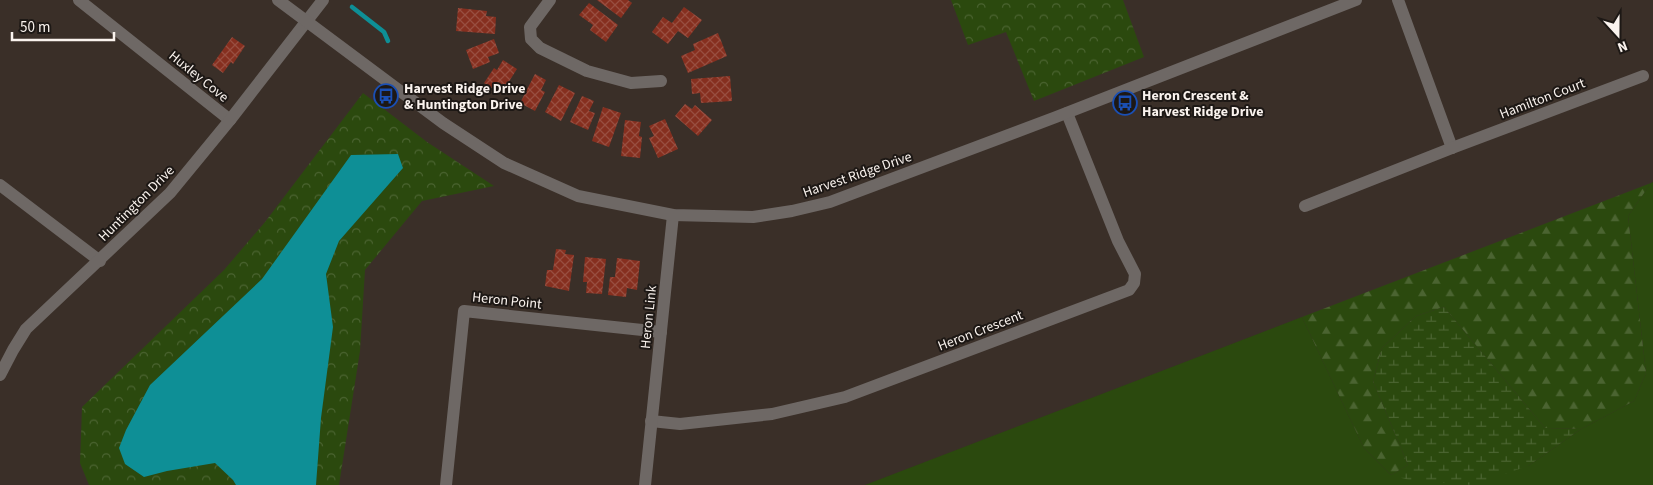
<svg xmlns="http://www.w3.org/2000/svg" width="1653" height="485" viewBox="0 0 1653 485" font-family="'Source Sans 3',sans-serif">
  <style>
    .green { fill: #2b490e }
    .forest { fill: url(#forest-firs) }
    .wetland { fill: url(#wetland-marsh) }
    .park { fill: url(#park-crowns) }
    .water { fill: #0e8f96 }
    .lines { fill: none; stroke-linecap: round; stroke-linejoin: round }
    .stream { stroke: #0e8f96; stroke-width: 4.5 }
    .building { fill: url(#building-cross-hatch) }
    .minor { stroke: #6e6865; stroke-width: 12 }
    .tertiary { stroke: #6e6865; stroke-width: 12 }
    .labels { text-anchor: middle; stroke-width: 4; stroke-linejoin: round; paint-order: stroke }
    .street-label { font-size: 14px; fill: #faf3ee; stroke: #1d1815 }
    .poi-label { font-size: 14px; font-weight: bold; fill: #faf3ee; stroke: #1d1815; text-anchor: start }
  </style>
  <defs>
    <pattern id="forest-firs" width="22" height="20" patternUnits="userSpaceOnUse" patternTransform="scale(1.25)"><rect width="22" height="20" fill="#2b490e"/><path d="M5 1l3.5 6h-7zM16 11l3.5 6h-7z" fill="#4b6431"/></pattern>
    <pattern id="wetland-marsh" width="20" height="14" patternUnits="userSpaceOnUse" patternTransform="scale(1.25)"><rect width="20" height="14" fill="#2b490e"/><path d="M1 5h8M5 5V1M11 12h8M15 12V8" fill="none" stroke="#4b6431"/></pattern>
    <pattern id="park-crowns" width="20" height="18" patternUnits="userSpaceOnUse" patternTransform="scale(1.25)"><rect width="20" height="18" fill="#2b490e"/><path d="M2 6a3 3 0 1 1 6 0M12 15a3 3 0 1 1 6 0" fill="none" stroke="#4b6431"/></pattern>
    <pattern id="building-cross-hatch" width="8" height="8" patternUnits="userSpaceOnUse" patternTransform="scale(1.25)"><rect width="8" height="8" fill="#862f1f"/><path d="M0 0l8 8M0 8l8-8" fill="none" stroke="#984e40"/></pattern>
  </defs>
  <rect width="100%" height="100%" fill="#3a2f28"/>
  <!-- green -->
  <polygon class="green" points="1653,182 1653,485 865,485 1302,317 1364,448 1391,475 1528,466 1581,429 1634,401 1646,373 1628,216 1651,183"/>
  <!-- forest -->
  <polygon class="forest" points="1651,183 1628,216 1646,373 1634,401 1581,429 1545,428 1444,307 1416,316 1382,348 1373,381 1408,465 1391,475 1364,448 1302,317"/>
  <!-- wetland -->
  <polygon class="wetland" points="1444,307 1545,428 1581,429 1528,466 1472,485 1409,480 1391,475 1408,465 1373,381 1382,348 1416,316"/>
  <!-- park -->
  <g class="park">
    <polygon points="951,0 1123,0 1144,57 1034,101 1006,32 968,45"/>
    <polygon points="363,93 427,142 494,186 422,201 365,270 360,351 339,485 89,485 80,463 82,407 224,270 265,222"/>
  </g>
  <!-- water -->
  <polygon class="water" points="398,154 403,168 339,241 326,274 333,327 321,418 316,485 236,485 233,480 215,463 167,471 144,477 125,464 119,448 126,430 150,385 262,279 351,155"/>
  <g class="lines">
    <!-- stream -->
    <polyline class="stream" points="352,7 384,32 388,41"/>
  </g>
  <!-- building -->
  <g class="building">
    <polygon points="597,0 628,0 632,3 621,18"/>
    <polygon points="589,3 618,25 606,42 590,30 593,25 579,15"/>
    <polygon points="684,7 702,20 688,38 678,31 668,44 652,32 663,17 672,23"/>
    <polygon points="458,8 487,11 486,16 496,17 495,34 456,31"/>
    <polygon points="718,33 727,56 688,73 681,56 695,50 693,44"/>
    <polygon points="232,37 245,46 233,64 231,62 223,73 212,65"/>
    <polygon points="494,39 499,53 488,57 490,62 473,69 466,50"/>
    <polygon points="503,60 517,69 501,94 484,83 494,68 497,70"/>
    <polygon points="535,74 546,80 541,90 545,92 535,111 520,103"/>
    <polygon points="730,76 732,101 701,103 700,93 692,94 691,79"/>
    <polygon points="559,85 575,93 561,121 545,112"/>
    <polygon points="582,96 594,101 589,111 595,113 588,130 570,122"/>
    <polygon points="685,104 692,109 695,105 712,120 698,136 675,116"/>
    <polygon points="603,107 621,113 609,147 592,141"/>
    <polygon points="665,119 678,149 658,158 649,138 654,136 649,126"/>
    <polygon points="625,120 641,122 639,136 642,137 640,158 621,156"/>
    <polygon points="556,249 566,250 565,254 574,255 569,291 545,286 547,270 553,270"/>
    <polygon points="585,257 606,259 602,294 586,293 587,282 583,282"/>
    <polygon points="617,258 640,261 637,290 627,288 626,297 608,295 610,277 615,277"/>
  </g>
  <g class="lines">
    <!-- minor -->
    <g class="minor">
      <polyline points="79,0 230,120"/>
      <polyline points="550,0 530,27 531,39 540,48 587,71 631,83 661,81"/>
      <polyline points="1398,0 1452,148"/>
      <polyline points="0,185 100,261"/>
      <polyline points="1305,206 1452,148 1643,76"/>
      <polyline points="0,375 13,350 26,329 170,193 230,120 323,0"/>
      <polyline points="651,421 680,424 772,414 845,397 1129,290 1134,283 1135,274 1118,241 1067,113"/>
      <polyline points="446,485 464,311 661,332"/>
      <polyline points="645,485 673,215"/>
    </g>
    <!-- tertiary -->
    <polyline class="tertiary" points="278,0 443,123 504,163 578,196 673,215 753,217 792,211 830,202 1056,117 1356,0"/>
  </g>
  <!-- icons -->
  <defs>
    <g id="bus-ring" transform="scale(1.25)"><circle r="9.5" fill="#1d1815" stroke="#1a4fb4" stroke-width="1.5"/><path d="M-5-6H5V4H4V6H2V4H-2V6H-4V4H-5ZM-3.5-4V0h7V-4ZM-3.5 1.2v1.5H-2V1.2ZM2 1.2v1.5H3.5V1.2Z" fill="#1a4fb4"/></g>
  </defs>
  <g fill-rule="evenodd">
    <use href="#bus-ring" x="386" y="96"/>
    <use href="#bus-ring" x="1125" y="103"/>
  </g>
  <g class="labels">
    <!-- street labels -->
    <g class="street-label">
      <text transform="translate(199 76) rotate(39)" y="5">Huxley Cove</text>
      <text transform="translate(1542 98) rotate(-21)" y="5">Hamilton Court</text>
      <text transform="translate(857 174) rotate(-19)" y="5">Harvest Ridge Drive</text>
      <text transform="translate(136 203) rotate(-45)" y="5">Huntington Drive</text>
      <text transform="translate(507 300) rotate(6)" y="5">Heron Point</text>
      <text transform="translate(648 317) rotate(-84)" y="5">Heron Link</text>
      <text transform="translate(980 330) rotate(-21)" y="5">Heron Crescent</text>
    </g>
    <!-- poi labels -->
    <g class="poi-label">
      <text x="404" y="93">Harvest Ridge Drive<tspan x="404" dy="16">&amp; Huntington Drive</tspan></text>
      <text x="1142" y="100">Heron Crescent &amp;<tspan x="1142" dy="16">Harvest Ridge Drive</tspan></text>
    </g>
  </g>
  <!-- north arrow -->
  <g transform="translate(1618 35) rotate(159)" stroke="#1d1815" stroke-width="4" paint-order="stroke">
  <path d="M0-4L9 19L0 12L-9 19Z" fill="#faf3ee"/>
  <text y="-8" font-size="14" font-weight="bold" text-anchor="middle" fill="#faf3ee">N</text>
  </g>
  <!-- scale -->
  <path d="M12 32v8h102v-8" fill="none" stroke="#faf3ee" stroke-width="2.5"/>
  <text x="20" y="32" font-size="15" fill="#faf3ee" stroke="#1d1815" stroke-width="4" paint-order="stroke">50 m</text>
</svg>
